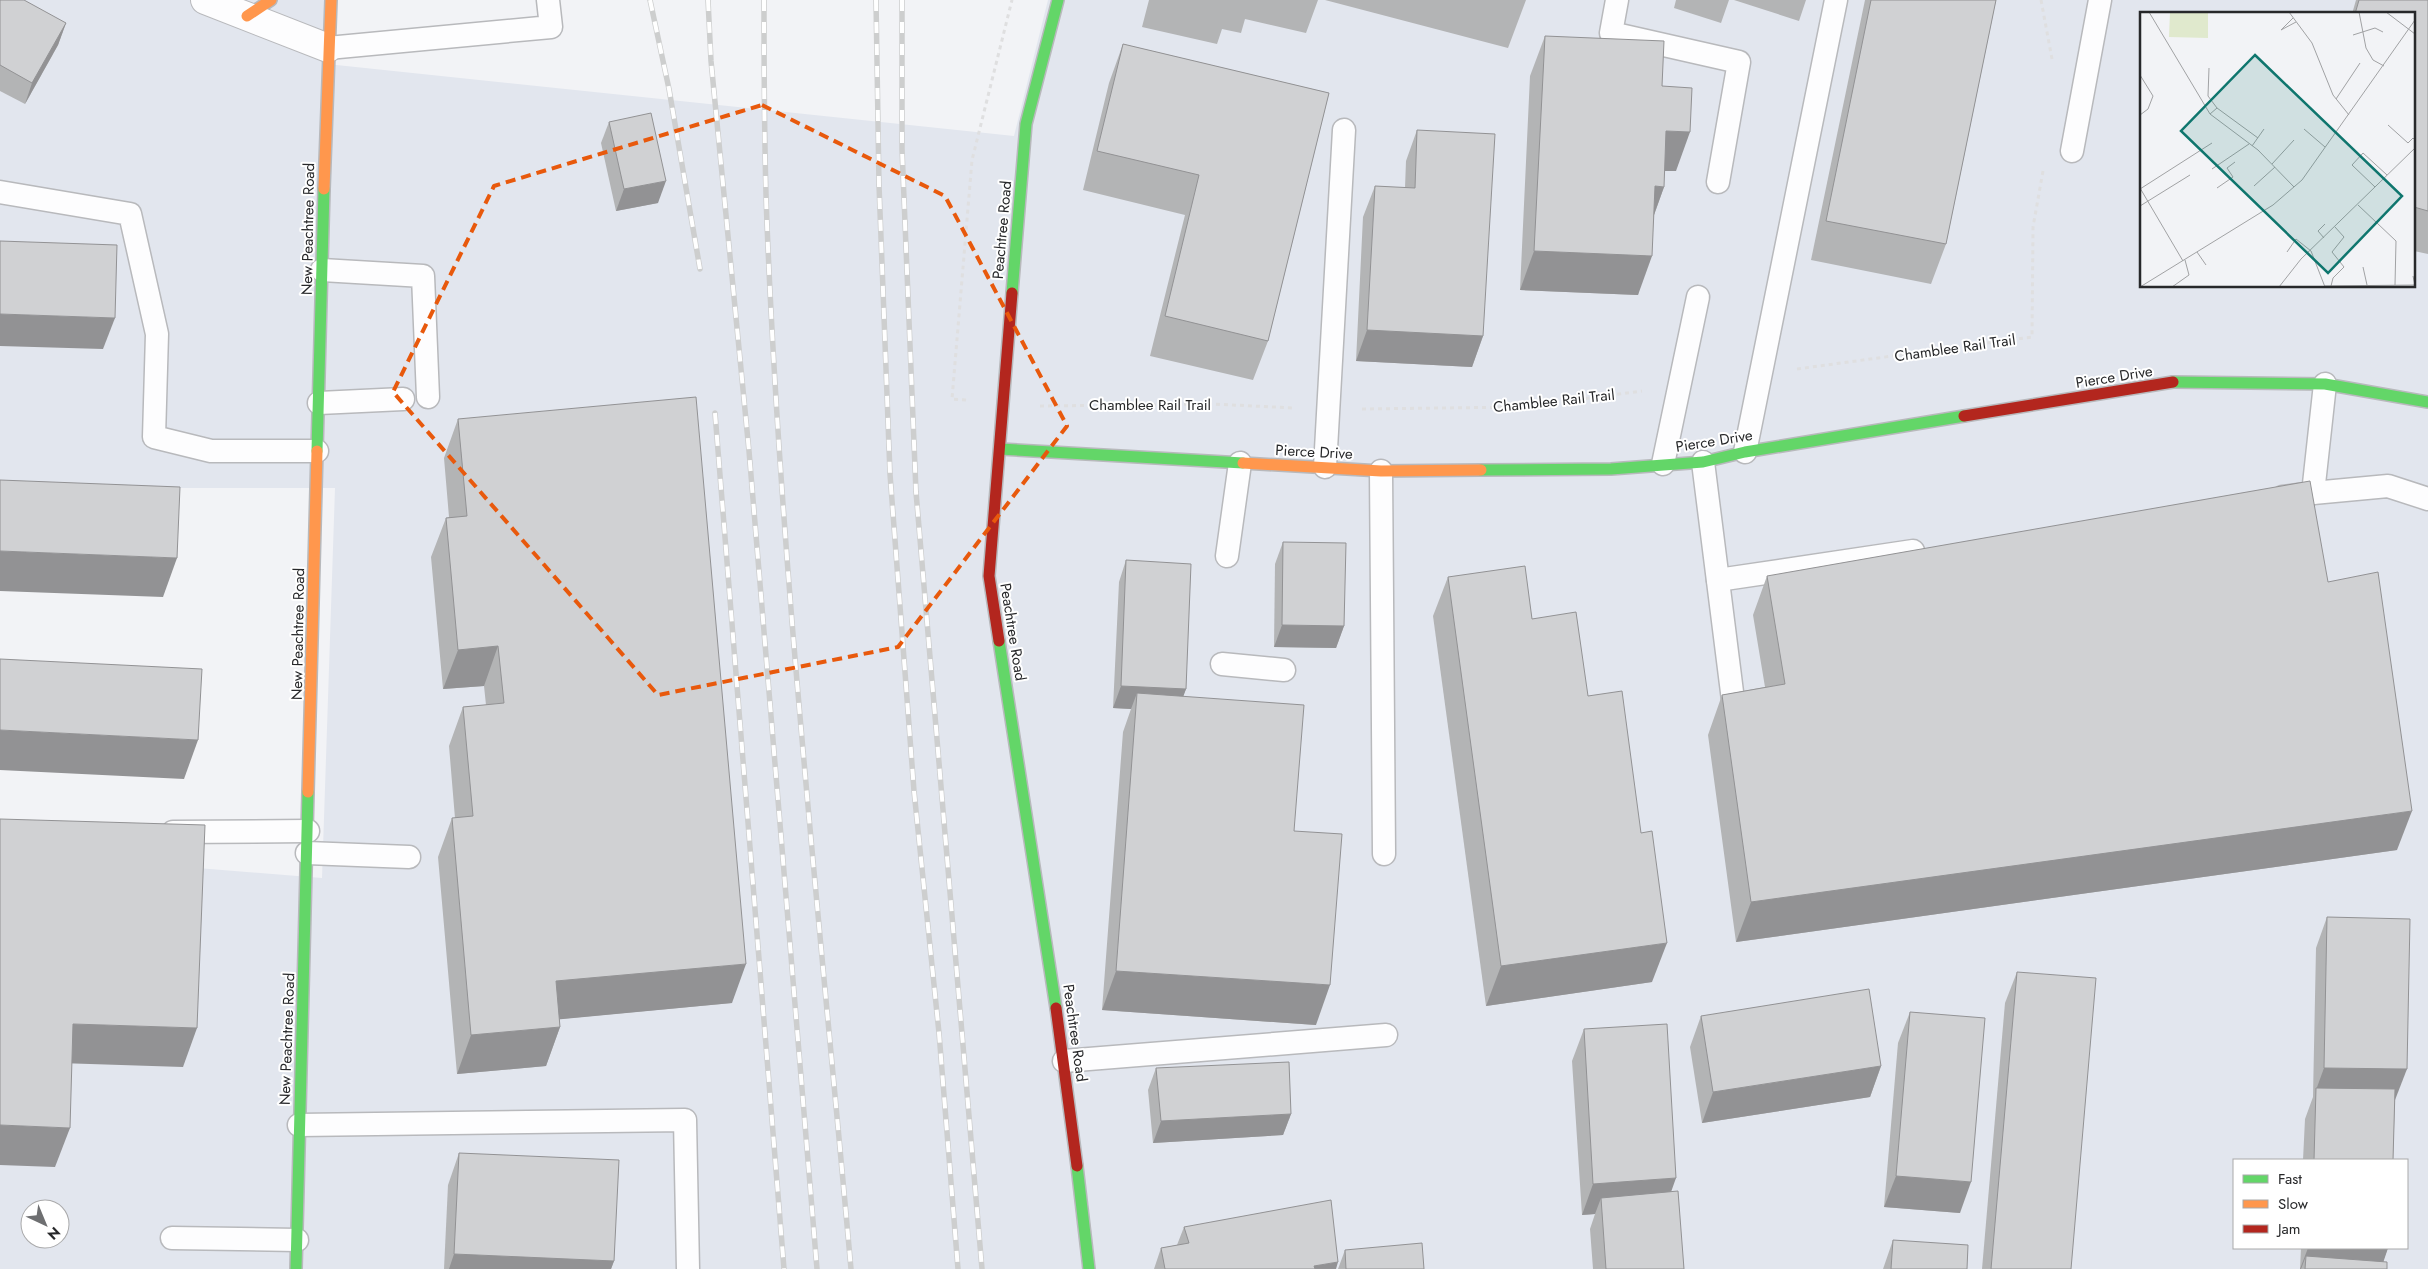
<svg xmlns="http://www.w3.org/2000/svg" width="2428" height="1269" viewBox="0 0 2428 1269" font-family="Jost,sans-serif">
  <style>
    .built { fill: #e2e6ee; fill-rule: evenodd }
    .lines { fill: none; stroke-linecap: round; stroke-linejoin: round }
    .lane-casing { stroke: #b8b9bc; stroke-width: 25 }
    .street-casing { stroke: #b8b9bc; stroke-width: 30 }
    .fast-casing { stroke: #b8b9bc; stroke-width: 14 }
    .slow-casing { stroke: #b8b9bc; stroke-width: 14 }
    .jam-casing { stroke: #b8b9bc; stroke-width: 14 }
    .path { stroke: #dfdfe0; stroke-width: 3; stroke-dasharray: 4 4; stroke-linecap: butt }
    .lane { stroke: #fdfdfe; stroke-width: 22 }
    .street { stroke: #fdfdfe; stroke-width: 28 }
    .fast { stroke: #63d668; stroke-width: 11 }
    .slow { stroke: #ff974d; stroke-width: 11 }
    .jam { stroke: #b3261e; stroke-width: 11 }
    .rail-casing { stroke: #cdcece; stroke-width: 5.5 }
    .rail { stroke: #fff; stroke-width: 4; stroke-dasharray: 11; stroke-linecap: butt }
    .wall { fill: #b3b4b5 }
    .shaded-wall { fill: #929294 }
    .building { fill: #d0d1d3; stroke: #929294 }
    .marked { fill: none; stroke: #e8590c; stroke-width: 4; stroke-dasharray: 10 6; stroke-linejoin: round }
    .labels { text-anchor: middle; stroke-width: 4; stroke-linejoin: round; paint-order: stroke }
    .street-label { font-size: 15px; fill: #27282a; stroke: #fff }
    .inset-road { fill: none; stroke: #a1a2a4; stroke-width: 1 }
    .view { fill: #0f766e; fill-opacity: 0.15; stroke: #0f766e; stroke-width: 2.5 }
    .inset-edge { fill: none; stroke: #27282a; stroke-width: 2.5 }
  </style>
  <rect width="100%" height="100%" fill="#f2f3f6"/>
  <!-- built -->
  <path class="built" d="M0 0H325L327 64 1014 136 1048 0H2428V1269H0V852L322 878 335 488H0ZM2142 14H2414V286H2142ZM2234 1160H2407V1248H2234ZM30 1209H60V1239H30Z"/>
  <g class="lines">
    <!-- lane casing -->
    <g class="lane-casing">
      <g id="lane">
        <polyline points="1617,0 1611,33 1739,62 1718,182"/>
        <polyline points="328,48 551,27 548,0"/>
        <polyline points="2072,151 2100,0"/>
        <polyline points="0,192 130,214 157,334 154,437 211,451 317,451"/>
        <polyline points="322,270 423,276 428,397"/>
        <polyline points="319,403 403,399"/>
        <polyline points="1745,452 1836,0"/>
        <polyline points="1703,462 1734,708"/>
        <polyline points="1663,464 1698,297"/>
        <polyline points="1325,467 1344,130"/>
        <polyline points="1381,471 1384,854"/>
        <polyline points="2313,493 2388,486 2428,499"/>
        <polyline points="2283,497 2313,493 2325,384"/>
        <polyline points="1227,556 1240,463"/>
        <polyline points="1718,580 1913,551"/>
        <polyline points="1222,664 1284,670"/>
        <polyline points="173,832 308,831"/>
        <polyline points="307,853 409,857"/>
        <polyline points="1064,1061 1386,1035"/>
        <polyline points="299,1125 685,1120 688,1269"/>
        <polyline points="172,1238 297,1240"/>
      </g>
    </g>
    <!-- street casing -->
    <g class="street-casing">
      <polyline id="street" points="205,0 328,48"/>
    </g>
    <!-- fast casing -->
    <g class="fast-casing">
      <g id="fast">
        <polyline points="1012,293 1026,124 1058,0"/>
        <polyline points="2173,382 2325,384 2428,402"/>
        <polyline points="1000,449 1243,463"/>
        <polyline points="317,451 324,189"/>
        <polyline points="1481,470 1611,469 1703,462 1745,452 1964,416"/>
        <polyline points="999,641 1056,1008"/>
        <polyline points="1077,1166 1089,1269"/>
        <polyline points="296,1269 308,792"/>
      </g>
    </g>
    <!-- slow casing -->
    <g class="slow-casing">
      <g id="slow">
        <polyline points="247,16 271,0"/>
        <polyline points="324,189 331,0"/>
        <polyline points="1243,463 1381,471 1481,470"/>
        <polyline points="308,792 317,451"/>
      </g>
    </g>
    <!-- jam casing -->
    <g class="jam-casing">
      <g id="jam">
        <polyline points="1964,416 2173,382"/>
        <polyline points="999,641 989,576 1012,293"/>
        <polyline points="1056,1008 1077,1166"/>
      </g>
    </g>
    <!-- path -->
    <g class="path">
      <polyline points="2041,0 2052,59"/>
      <polyline points="1797,369 2032,337 2033,227 2043,171"/>
      <polyline points="966,400 952,399 972,160 1012,0"/>
      <polyline points="1040,406 1212,404 1294,408"/>
      <polyline points="1362,409 1523,407 1642,391"/>
    </g>
    <!-- lane -->
    <use href="#lane" class="lane"/>
    <!-- street -->
    <use href="#street" class="street"/>
    <!-- fast -->
    <use href="#fast" class="fast"/>
    <!-- slow -->
    <use href="#slow" class="slow"/>
    <!-- jam -->
    <use href="#jam" class="jam"/>
    <!-- rail casing -->
    <g class="rail-casing">
      <g id="rail">
        <polyline points="650,0 669,89 700,269"/>
        <polyline points="708,0 711,61 749,451 817,1269"/>
        <path d="M764 0C764 75 764 149 767 224 781 573 820 921 851 1269"/>
        <polyline points="876,0 879,185 890,474 914,791 939,1033 958,1269"/>
        <polyline points="902,0 902,149 916,492 982,1269"/>
        <polyline points="715,413 784,1269"/>
      </g>
    </g>
    <!-- rail -->
    <use href="#rail" class="rail"/>
  </g>
  <!-- wall -->
  <g class="wall">
    <polygon points="0,0 66,23 58,45 25,104 0,91"/>
    <polygon points="1149,0 1318,0 1306,33 1245,19 1241,33 1222,29 1217,44 1142,27"/>
    <polygon points="1325,0 1526,0 1508,48"/>
    <polygon points="1676,0 1729,0 1721,23 1674,8"/>
    <polygon points="1734,0 1806,0 1799,21"/>
    <polygon points="1865,0 1996,0 1946,244 1931,284 1811,260"/>
    <polygon points="2356,0 2428,0 2428,254 2414,251 2414,14 2352,14"/>
    <polygon points="1545,36 1662,86 1676,171 1664,171 1664,187 1654,215 1638,295 1520,290 1530,76"/>
    <polygon points="1123,44 1329,93 1268,341 1253,380 1150,356 1185,215 1083,190 1109,83"/>
    <polygon points="609,122 658,203 616,211 601,143"/>
    <polygon points="1417,130 1483,336 1472,367 1356,361 1363,217 1375,186 1405,188 1406,161"/>
    <polygon points="458,419 732,1003 560,1019 560,1027 546,1066 457,1074 438,857 452,818 455,818 449,746 463,707 486,705 484,686 443,689 431,557 446,518 449,517 444,458"/>
    <polygon points="1283,542 1344,626 1336,648 1274,647 1275,564"/>
    <polygon points="1126,560 1186,689 1183,696 1294,831 1316,1025 1102,1010 1123,732 1131,709 1113,708 1119,582"/>
    <polygon points="1767,576 2328,582 2397,850 1736,942 1708,735 1722,695 1765,687 1753,615"/>
    <polygon points="1448,577 1532,619 1588,696 1641,833 1652,982 1486,1006 1433,616"/>
    <polygon points="2327,917 2395,1100 2393,1160 2303,1160 2305,1119 2313,1097 2316,948"/>
    <polygon points="2017,972 2071,1269 1982,1269 2005,1003"/>
    <polygon points="1910,1012 1960,1213 1884,1207 1898,1043"/>
    <polygon points="1701,1016 1881,1066 1870,1097 1702,1123 1690,1047"/>
    <polygon points="1584,1029 1671,1192 1684,1269 1593,1269 1590,1229 1595,1214 1582,1215 1572,1061"/>
    <polygon points="1156,1068 1291,1114 1283,1135 1153,1143 1148,1090"/>
    <polygon points="459,1153 614,1261 611,1269 444,1269 448,1185"/>
    <polygon points="1184,1227 1336,1269 1154,1269 1161,1248 1177,1245"/>
    <polygon points="1893,1240 1967,1269 1883,1269"/>
    <polygon points="2301,1248 2388,1248 2383,1261 2387,1269 2300,1269"/>
    <polygon points="1345,1250 1424,1269 1338,1269"/>
  </g>
  <!-- shaded-wall -->
  <g class="shaded-wall">
    <polygon points="66,23 58,45 25,104 32,83"/>
    <polygon points="1666,131 1690,132 1676,171 1652,171"/>
    <polygon points="666,181 658,203 616,211 624,189"/>
    <polygon points="1655,186 1664,187 1650,226"/>
    <polygon points="1534,251 1652,256 1638,295 1520,290"/>
    <polygon points="0,314 115,318 103,349 0,346"/>
    <polygon points="1367,330 1483,336 1472,367 1356,361"/>
    <polygon points="0,551 177,558 163,597 0,591"/>
    <polygon points="1282,625 1344,626 1336,648 1274,647"/>
    <polygon points="498,646 484,686 443,689 458,650"/>
    <polygon points="1121,686 1186,689 1178,711 1137,693 1131,709 1113,708"/>
    <polygon points="0,730 198,740 184,779 0,770"/>
    <polygon points="2412,811 2397,850 1736,942 1751,902"/>
    <polygon points="1667,943 1652,982 1486,1006 1501,966"/>
    <polygon points="746,964 732,1003 542,1021 556,981"/>
    <polygon points="1116,971 1330,985 1316,1025 1102,1010"/>
    <polygon points="73,1024 197,1028 183,1067 59,1063"/>
    <polygon points="560,1027 546,1066 457,1074 471,1035"/>
    <polygon points="1881,1066 1870,1097 1702,1123 1713,1092"/>
    <polygon points="2324,1068 2407,1069 2395,1100 2316,1099 2316,1090"/>
    <polygon points="1291,1114 1283,1135 1153,1143 1161,1121"/>
    <polygon points="0,1125 70,1128 55,1167 0,1165"/>
    <polygon points="1896,1176 1971,1182 1960,1213 1884,1207"/>
    <polygon points="1676,1178 1665,1209 1601,1198 1595,1214 1582,1215 1593,1184"/>
    <polygon points="2308,1248 2388,1248 2381,1269 2306,1256 2301,1269 2300,1269"/>
    <polygon points="454,1254 614,1261 611,1269 449,1269"/>
    <polygon points="1338,1262 1336,1269 1313,1269 1314,1266"/>
  </g>
  <!-- building -->
  <g class="building">
    <polygon points="0,0 24,0 66,23 32,83 0,65"/>
    <polygon points="1871,0 1996,0 1946,244 1826,221"/>
    <polygon points="2359,0 2428,0 2428,211 2414,207 2414,14 2355,14"/>
    <polygon points="1545,36 1664,41 1662,86 1692,88 1690,132 1666,131 1664,187 1655,186 1652,256 1534,251"/>
    <polygon points="1123,44 1329,93 1268,341 1165,316 1199,175 1097,151"/>
    <polygon points="651,113 666,181 624,189 609,122"/>
    <polygon points="1417,130 1495,134 1483,336 1367,330 1375,186 1415,188"/>
    <polygon points="0,241 117,245 115,318 0,314"/>
    <polygon points="696,397 746,964 556,981 560,1027 471,1035 452,818 473,816 463,707 504,703 498,646 458,650 446,518 467,516 458,419"/>
    <polygon points="0,480 180,487 177,558 0,551"/>
    <polygon points="2310,481 2328,582 2378,572 2412,811 1751,902 1722,695 1785,684 1767,576"/>
    <polygon points="1283,542 1346,543 1344,626 1282,625"/>
    <polygon points="1126,560 1191,564 1186,689 1121,686"/>
    <polygon points="1525,566 1532,619 1576,612 1588,696 1622,691 1641,833 1652,831 1667,943 1501,966 1448,577"/>
    <polygon points="0,659 202,669 198,740 0,730"/>
    <polygon points="1137,693 1304,705 1294,831 1342,834 1330,985 1116,971"/>
    <polygon points="0,819 205,825 197,1028 73,1024 70,1128 0,1125"/>
    <polygon points="2327,917 2410,919 2407,1069 2324,1068"/>
    <polygon points="2017,972 2096,978 2071,1269 1991,1269"/>
    <polygon points="1869,989 1881,1066 1713,1092 1701,1016"/>
    <polygon points="1910,1012 1985,1018 1971,1182 1896,1176"/>
    <polygon points="1667,1024 1676,1178 1593,1184 1584,1029"/>
    <polygon points="1289,1062 1291,1114 1161,1121 1156,1068"/>
    <polygon points="2316,1088 2395,1089 2393,1160 2314,1160"/>
    <polygon points="459,1153 619,1160 614,1261 454,1254"/>
    <polygon points="1678,1191 1684,1269 1606,1269 1601,1198"/>
    <polygon points="1331,1200 1338,1262 1314,1266 1315,1269 1165,1269 1161,1248 1189,1243 1184,1227"/>
    <polygon points="1893,1240 1968,1245 1967,1269 1891,1269"/>
    <polygon points="1422,1243 1424,1269 1346,1269 1345,1250"/>
    <polygon points="2306,1256 2387,1262 2387,1269 2305,1269"/>
  </g>
  <!-- marked area -->
  <path class="marked" d="M762 105 945 196 1067 426 898 647 658 695 393 392 494 186Z"/>
  <g class="labels">
    <!-- street labels -->
    <g class="street-label">
      <text transform="translate(308 229) rotate(-89)" y="5">New Peachtree Road</text>
      <text transform="translate(1002 230) rotate(-85)" y="5">Peachtree Road</text>
      <text transform="translate(1955 348) rotate(-8)" y="5">Chamblee Rail Trail</text>
      <text transform="translate(2114 377) rotate(-9)" y="5">Pierce Drive</text>
      <text transform="translate(1554 401) rotate(-6)" y="5">Chamblee Rail Trail</text>
      <text x="1150" y="410">Chamblee Rail Trail</text>
      <text transform="translate(1714 441) rotate(-9)" y="5">Pierce Drive</text>
      <text transform="translate(1314 452) rotate(3)" y="5">Pierce Drive</text>
      <text transform="translate(1013 632) rotate(81)" y="5">Peachtree Road</text>
      <text transform="translate(298 634) rotate(-89)" y="5">New Peachtree Road</text>
      <text transform="translate(1075 1033) rotate(82)" y="5">Peachtree Road</text>
      <text transform="translate(287 1039) rotate(-88)" y="5">New Peachtree Road</text>
    </g>
  </g>
  <!-- overview -->
  <g transform="translate(2140 12)">
    <rect width="275" height="275" fill="#f2f3f6"/>
    <path d="M30 0H68V26L29 25Z" fill="#e0e9cd"/>
    <path class="inset-road" d="M9 0 70 102 118 138 154 175M149 0 172 31 193 83 209 103M219 0 226 36 233 48 244 54M246 0 275 22M141 18 156 10M141 18 153 6M213 23 235 16 243 20M69 56 68 84 77 96M0 63 13 84 8 97 0 103M196 87 220 51M70 102 77 96 118 126M248 113 268 131 273 126 275 128M164 117 185 135M112 134 124 117M132 152 154 128M72 157 109 132M114 174 135 155M235 175 212 153 223 141 247 163M0 176 43 249M77 176 93 165 87 156 95 150M0 177 72 131M218 193 256 229 255 273M0 194 50 163M184 226 178 219 185 212M57 240 66 253M147 240 156 227 171 239 185 275M223 255 227 273M185 274 275 273 273 264M191 274 193 266 204 255 192 240 204 225 195 215M0 275 133 193 162 168 275 8M32 275 49 263 45 248M139 275 161 247 275 136"/>
    <path class="view" d="M115 43 262 184 188 261 41 119Z"/>
    <rect width="275" height="275" class="inset-edge"/>
  </g>
  <!-- legend -->
  <rect x="2233" y="1159" width="175" height="90" fill="#ffffff" stroke="#a9a9aa"/>
  <rect x="2243" y="1175" width="25" height="8" fill="#63d668" stroke="#a9a9aa"/>
  <text x="2278" y="1184" font-size="15" fill="#27282a">Fast</text>
  <rect x="2243" y="1200" width="25" height="8" fill="#ff974d" stroke="#a9a9aa"/>
  <text x="2278" y="1209" font-size="15" fill="#27282a">Slow</text>
  <rect x="2243" y="1225" width="25" height="8" fill="#b3261e" stroke="#a9a9aa"/>
  <text x="2278" y="1234" font-size="15" fill="#27282a">Jam</text>
  <!-- north arrow -->
  <g transform="translate(45 1224) rotate(136)"><circle r="24" fill="#ffffff" stroke="#a9a9aa"/>
  <path d="M0-4L9 19L0 12L-9 19Z" fill="#6e6f71"/>
  <text y="-8" font-size="14" font-weight="bold" text-anchor="middle" fill="#27282a">N</text>
  </g>
</svg>
